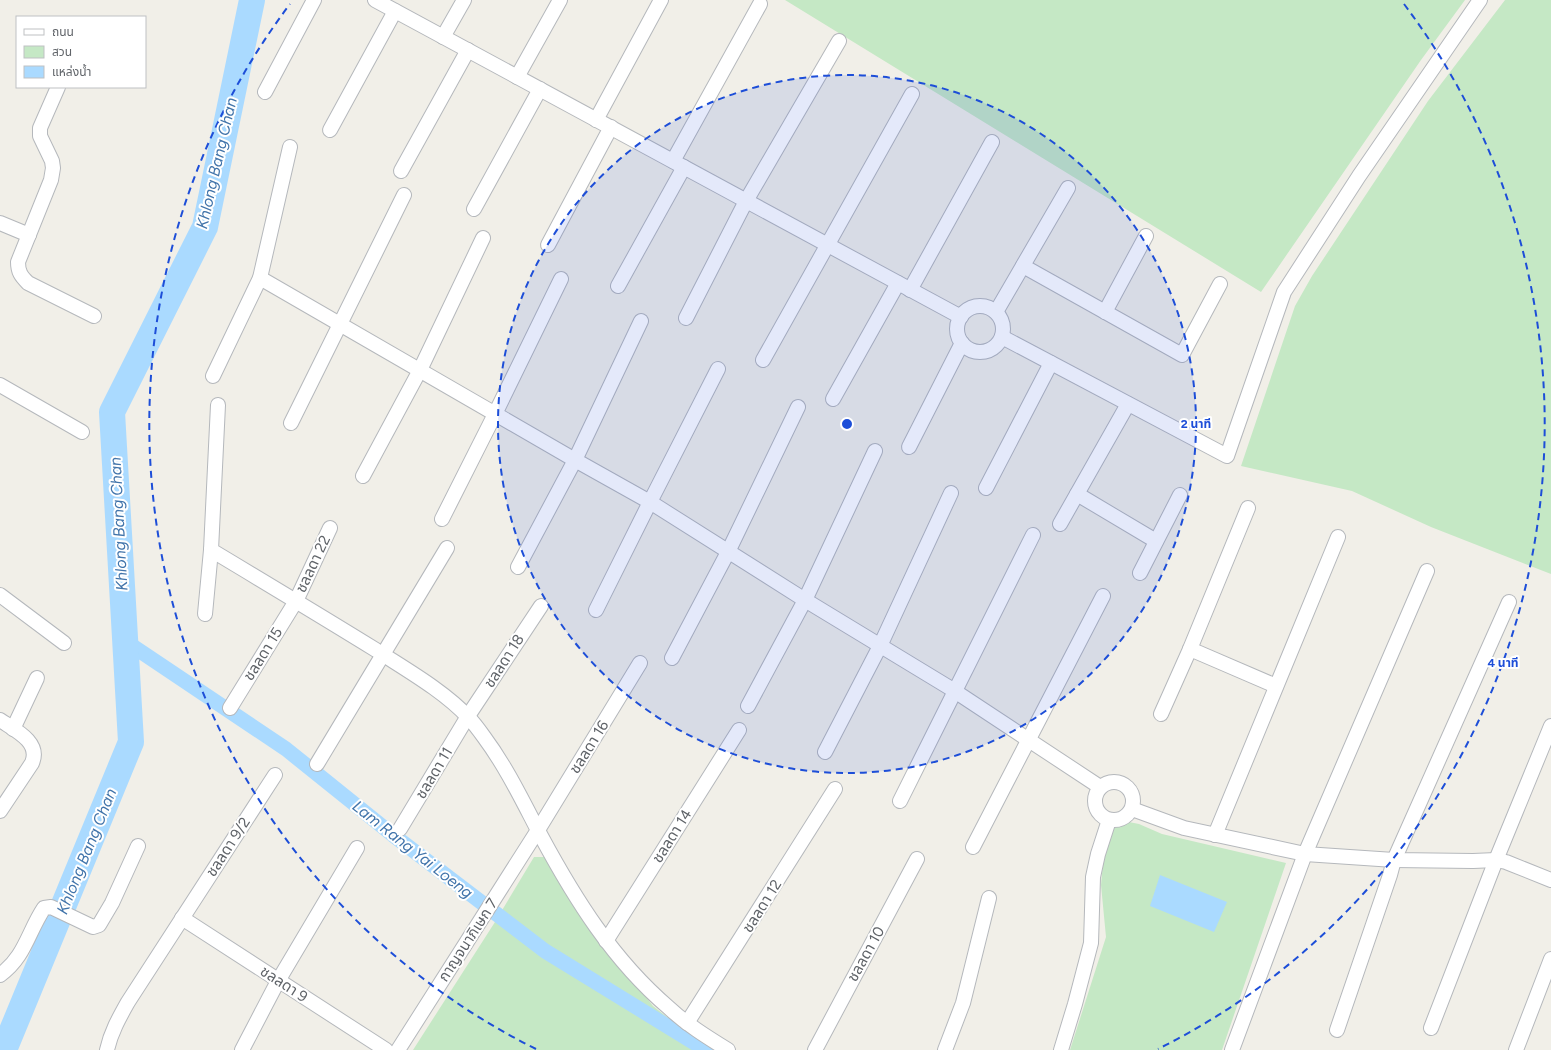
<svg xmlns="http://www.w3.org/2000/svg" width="1551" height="1050" viewBox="0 0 1551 1050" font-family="Figtree,'Noto Sans Thai',sans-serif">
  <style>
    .green { fill: #c5e8c5 }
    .water { fill: #aadaff }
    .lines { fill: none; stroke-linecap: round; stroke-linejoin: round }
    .canal { stroke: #aadaff; stroke-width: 15 }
    .river { stroke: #aadaff; stroke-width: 26 }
    .minor-casing { stroke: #b5b8bc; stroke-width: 16 }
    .minor { stroke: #fff; stroke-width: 14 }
    .ring { fill: none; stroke: #1d4ed8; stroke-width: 2; stroke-dasharray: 7 5 }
    .labels { text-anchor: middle; stroke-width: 4; stroke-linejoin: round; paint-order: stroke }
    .street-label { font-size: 15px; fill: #5f6368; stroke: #fff }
    .water-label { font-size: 16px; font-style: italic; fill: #4174aa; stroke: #fff }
    .centre { fill: #1d4ed8; stroke: #fff; stroke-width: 2 }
    .ring-label { font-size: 12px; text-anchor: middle; font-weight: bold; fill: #1d4ed8; stroke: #fff; stroke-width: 4; stroke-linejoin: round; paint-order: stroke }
  </style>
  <rect width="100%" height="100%" fill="#f1efe8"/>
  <!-- green -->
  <g class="green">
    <polygon points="785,0 1465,0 1421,60 1261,292"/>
    <polygon points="1505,0 1551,0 1551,574 1431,527 1352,491 1241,466 1295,306 1312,276 1428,101"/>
    <polygon points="1124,821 1139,824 1162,834 1286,863 1222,1050 1070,1050 1106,937 1101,885 1106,831 1117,827"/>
    <polygon points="534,857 544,857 599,937 653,1006 709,1050 413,1050 495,922"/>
  </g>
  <!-- water -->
  <polygon class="water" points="1160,875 1227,902 1214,932 1150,906"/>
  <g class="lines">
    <!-- canal -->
    <polyline class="canal" points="125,641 286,749 393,835 545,951 706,1050"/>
    <!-- river -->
    <polyline class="river" points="4,1050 131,742 112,412 205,227 252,0"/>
    <!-- minor casing -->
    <g class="minor-casing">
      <g id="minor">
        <polyline points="375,0 961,317"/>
        <polyline points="443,37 464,0"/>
        <polyline points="517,77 560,0"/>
        <path d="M58 87 40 128V136L52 161 53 168 51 180 18 262C18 272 21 276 28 283L94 316"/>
        <polyline points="265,92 314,0"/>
        <polyline points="596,120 661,0"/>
        <polyline points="330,130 395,11"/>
        <polyline points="673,161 760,4"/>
        <polyline points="401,171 468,50"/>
        <polyline points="474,209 540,89"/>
        <polyline points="0,223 29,235"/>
        <polyline points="548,245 611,127"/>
        <polyline points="1023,266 1182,355 1220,284"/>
        <polyline points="260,278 575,460 650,502 805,600 950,688 1100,787"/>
        <polyline points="618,286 684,167"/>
        <polyline points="910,290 992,142"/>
        <circle cx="980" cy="329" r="23"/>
        <polyline points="996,312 1068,188"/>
        <polyline points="1105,312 1146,236"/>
        <polyline points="686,318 746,201 839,41"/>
        <polyline points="1002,337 1227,456 1284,292 1359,176 1480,0"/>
        <polyline points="763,360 912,94"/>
        <polyline points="213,376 260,278 290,147"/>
        <polyline points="0,385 82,432"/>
        <polyline points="833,399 898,283"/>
        <path d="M218 405 211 550C266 583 321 616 376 650 405 669 444 691 468 717 474 723 479 730 484 737 507 768 523 802 541 836 575 899 613 960 668 1007 686 1024 707 1037 728 1050"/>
        <polyline points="291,423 404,195"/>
        <polyline points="909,447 962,343"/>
        <polyline points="363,476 420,370 483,238"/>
        <polyline points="986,488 1051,363"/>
        <polyline points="1077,494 1156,541"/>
        <polyline points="442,519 495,414 561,279"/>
        <polyline points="1060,524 1128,404"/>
        <polyline points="518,567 575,460 641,321"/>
        <polyline points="1140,573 1180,495"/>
        <polyline points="0,595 64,643"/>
        <polyline points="596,610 650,502 718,369"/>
        <polyline points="205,614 211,550"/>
        <polyline points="1190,649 1276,686"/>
        <polyline points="672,658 728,552 798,407"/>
        <polyline points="748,706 805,600 875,451"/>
        <polyline points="230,708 296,601 330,528"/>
        <polyline points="1161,714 1190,649 1248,508"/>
        <path d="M0 720C15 730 41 742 32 763L0 811"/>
        <polyline points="13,729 37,678"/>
        <polyline points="825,752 880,646 951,493"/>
        <polyline points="317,764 447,548"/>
        <circle cx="1114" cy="801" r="19"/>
        <polyline points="900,801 1033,535"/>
        <polyline points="1132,809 1184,828 1305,854 1394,860 1473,861 1496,860 1506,862 1551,880"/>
        <polyline points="400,829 468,716 541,606"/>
        <polyline points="1215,835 1338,537"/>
        <polyline points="973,847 1103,596"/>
        <polyline points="182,918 386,1050"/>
        <polyline points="606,941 739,730"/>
        <path d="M0 975C25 957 28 932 44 908L51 907 93 927 99 925 112 903 138 846"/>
        <polyline points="687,1023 835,789"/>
        <polyline points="1431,1028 1496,860 1551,726"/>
        <polyline points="1337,1030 1390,875 1394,860 1509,602"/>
        <path d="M107 1050C111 1032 119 1018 128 1002L275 775"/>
        <polyline points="242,1050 278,981 357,848"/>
        <polyline points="398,1050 538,830 640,663"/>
        <polyline points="815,1050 917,859"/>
        <polyline points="945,1050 963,1003 989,898"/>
        <polyline points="1061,1050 1075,1004 1091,943 1093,877 1098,854 1109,820"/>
        <polyline points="1232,1050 1305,854 1427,571"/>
        <polyline points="1516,1050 1551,959"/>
      </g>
    </g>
    <!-- minor -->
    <use href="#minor" class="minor"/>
  </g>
  <!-- distance rings -->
  <circle cx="847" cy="424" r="349" fill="#1d4ed8" fill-opacity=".12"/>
  <g class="ring">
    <circle cx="847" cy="424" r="349"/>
    <path d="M536 1049A698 698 0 0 1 290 4M1404 4A698 698 0 0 1 1158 1049"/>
  </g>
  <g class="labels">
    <!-- street labels -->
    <g class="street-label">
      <text transform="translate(313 564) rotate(-65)" y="5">ชลลดา 22</text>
      <text transform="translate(263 654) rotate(-58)" y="5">ชลลดา 15</text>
      <text transform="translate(504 661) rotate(-57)" y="5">ชลลดา 18</text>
      <text transform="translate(589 747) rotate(-58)" y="5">ชลลดา 16</text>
      <text transform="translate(434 773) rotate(-59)" y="5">ชลลดา 11</text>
      <text transform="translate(672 836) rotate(-58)" y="5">ชลลดา 14</text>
      <text transform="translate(228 847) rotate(-57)" y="5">ชลลดา 9/2</text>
      <text transform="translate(762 906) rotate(-58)" y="5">ชลลดา 12</text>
      <text transform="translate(468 940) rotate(-57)" y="5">กาญจนาภิเษก 7</text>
      <text transform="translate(866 954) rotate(-61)" y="5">ชลลดา 10</text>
      <text transform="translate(284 984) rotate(33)" y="5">ชลลดา 9</text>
    </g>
    <!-- water labels -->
    <g class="water-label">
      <text transform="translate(216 163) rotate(-77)" y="6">Khlong Bang Chan</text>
      <text transform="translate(118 524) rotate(-93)" y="6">Khlong Bang Chan</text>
      <text transform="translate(413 849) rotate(38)" y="6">Lam Rang Yai Loeng</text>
      <text transform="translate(86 851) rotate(-68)" y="6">Khlong Bang Chan</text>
    </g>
  </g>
  <circle cx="847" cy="424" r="6" class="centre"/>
  <g class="ring-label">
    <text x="1196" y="428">2 นาที</text>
    <text x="1503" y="667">4 นาที</text>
  </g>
  <!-- legend -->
  <rect x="16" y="16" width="130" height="72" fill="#ffffff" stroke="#bfc1c3"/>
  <rect x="24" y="29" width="20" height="6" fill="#ffffff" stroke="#bfc1c3"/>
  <text x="52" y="36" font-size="12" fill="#5f6368">ถนน</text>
  <rect x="24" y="46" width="20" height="12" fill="#c5e8c5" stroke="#bfc1c3"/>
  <text x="52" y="56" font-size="12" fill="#5f6368">สวน</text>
  <rect x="24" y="66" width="20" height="12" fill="#aadaff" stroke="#bfc1c3"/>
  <text x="52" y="76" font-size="12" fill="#5f6368">แหล่งน้ำ</text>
</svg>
